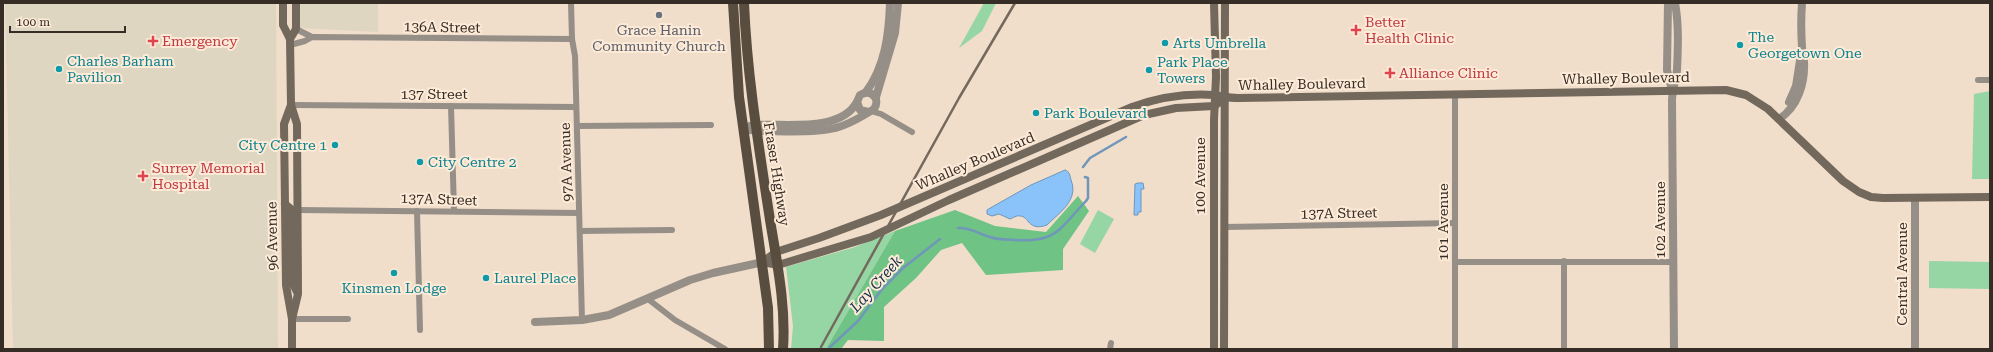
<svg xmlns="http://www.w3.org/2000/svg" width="1993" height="352" viewBox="0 0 1993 352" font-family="'Roboto Serif',serif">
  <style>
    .medical { fill: #ded6c1 }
    .green { fill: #95d6a4 }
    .forest { fill: #6fc385 }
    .water { fill: #8ac3fa; stroke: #7096ba }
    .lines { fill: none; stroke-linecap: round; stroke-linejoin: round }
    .stream { stroke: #7096ba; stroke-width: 2.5 }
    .minor { stroke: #968f87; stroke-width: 6 }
    .tertiary { stroke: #968f87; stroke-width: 8 }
    .secondary { stroke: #73685c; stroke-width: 8 }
    .primary { stroke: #594d3f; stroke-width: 10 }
    .rail { stroke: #74695d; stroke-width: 2.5 }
    .worship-dot { fill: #6b7280; stroke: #fdead7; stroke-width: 1.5 }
    .health-dot { fill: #e0444e; stroke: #fdead7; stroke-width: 1.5 }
    .culture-dot { fill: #0f9aa8; stroke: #fdead7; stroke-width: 1.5 }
    .labels { text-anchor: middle; stroke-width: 4; stroke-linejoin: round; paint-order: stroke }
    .health-label { font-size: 14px; fill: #be3a42; stroke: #fdead7; text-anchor: start }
    .street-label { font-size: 14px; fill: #352d26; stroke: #fdead7 }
    .worship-label { font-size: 14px; fill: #5b616d; stroke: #fdead7 }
    .culture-label { font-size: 14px; fill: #0d838f; stroke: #fdead7; text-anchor: start }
    .water-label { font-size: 15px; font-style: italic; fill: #102e49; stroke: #fdead7 }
  </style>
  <rect width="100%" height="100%" fill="#f0ddca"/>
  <!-- medical -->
  <g class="medical">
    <polygon points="5,3 276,3 278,349 13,349"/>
    <polygon points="300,3 378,3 378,32 300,28"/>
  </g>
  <!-- green -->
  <g class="green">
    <polygon points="984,3 996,3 982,31 959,48"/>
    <polygon points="1990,91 1990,179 1972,179 1974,94"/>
    <polygon points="1098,210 1114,219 1095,253 1080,244"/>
    <polygon points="895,231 826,349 791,349 793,326 786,267 855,247"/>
    <polygon points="1929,261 1990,262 1990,289 1929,288"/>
  </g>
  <!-- forest -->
  <polygon class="forest" points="1078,196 1089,211 1063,249 1063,270 986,275 962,243 941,250 916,278 884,307 884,341 848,340 841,349 826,349 895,231 955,210 995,226 1046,232"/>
  <!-- water -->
  <g class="water">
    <path d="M1065 170C1069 171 1070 175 1071 180 1079 200 1060 212 1047 225 1028 232 1029 216 1020 216 1017 215 1013 218 1010 219L999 214 992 216 987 214V210L992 207 1031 185Z"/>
    <polygon points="1138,183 1143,183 1144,189 1141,189 1141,212 1138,212 1138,215 1134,215 1135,184"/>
  </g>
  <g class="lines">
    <!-- stream -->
    <g class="stream">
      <polyline points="1083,167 1090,158 1126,137"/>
      <path d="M958 228C971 227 978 234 990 237 997 240 1007 239 1015 240 1057 243 1059 229 1086 201L1088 198V178L1085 177"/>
      <polyline points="830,347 858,321 882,289 903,268 940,239"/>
    </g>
    <!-- minor -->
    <g class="minor">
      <polyline points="571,3 572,39 575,56 582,320"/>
      <polyline points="296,29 312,37"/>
      <polyline points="290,45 305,41 312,37 572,39"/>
      <polyline points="1978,80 1990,80"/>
      <polyline points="1455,94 1455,349"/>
      <polyline points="291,105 576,107"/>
      <polyline points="451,106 454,211"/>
      <polyline points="871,111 881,114 912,132"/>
      <polyline points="577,126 711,125"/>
      <polyline points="298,210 579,213"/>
      <polyline points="417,211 420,330"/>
      <polyline points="1224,227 1455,223"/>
      <polyline points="580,231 672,230"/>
      <polyline points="1564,261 1564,349"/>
      <polyline points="1455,262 1673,262"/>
      <polyline points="648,299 675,320 725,349"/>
      <polyline points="292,319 348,319"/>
      <polyline points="1110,349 1111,343"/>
    </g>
    <!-- tertiary -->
    <g class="tertiary">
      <polyline points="1668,3 1667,70 1672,90"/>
      <path d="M866 92C885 67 889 34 890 3"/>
      <polyline points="876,97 895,33 898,3"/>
      <polyline points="1789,102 1796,86 1801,54"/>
      <path d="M1779 119C1798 107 1805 83 1804 62 1804 57 1802 52 1802 47 1801 32 1801 17 1802 3"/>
      <path d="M750 126 755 125C785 123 840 133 857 102"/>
      <path d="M743 129C761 132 818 133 835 128 848 125 863 116 874 109 881 99 871 88 860 95L857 102 860 110 868 112"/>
      <polyline points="1915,199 1915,349"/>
      <polyline points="535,322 582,320 609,315 690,280 713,273 763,262"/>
      <path d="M1674 349 1672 101C1672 90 1676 80 1677 70 1678 48 1679 24 1675 3"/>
    </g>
    <!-- secondary -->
    <g class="secondary">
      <polyline points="283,3 283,25 290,39 291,105 297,124 298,294 292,319"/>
      <polyline points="290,39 296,29 296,3"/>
      <polyline points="291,105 284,124 286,285 292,319 292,349"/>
      <polyline points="285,204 291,209 292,282 297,292"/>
      <path d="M763 262 776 252 819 238 881 215 1132 107C1157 98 1187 93 1214 95 1222 96 1229 98 1238 98L1726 90 1746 95 1768 109 1843 181 1859 192 1871 197 1883 198 1990 197"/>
      <polyline points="763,262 778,265 871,237 949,200 1144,115 1176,108 1214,106 1225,99"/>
      <polyline points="1214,349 1214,120 1216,77 1214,3"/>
      <polyline points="1224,349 1225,3"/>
    </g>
    <!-- primary -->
    <g class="primary">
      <polyline points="733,3 739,97 768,308 769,349"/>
      <path d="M744 3C747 76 759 148 770 220 777 263 786 305 783 349"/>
    </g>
    <!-- rail -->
    <polyline class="rail" points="821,347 959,98 1015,3"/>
  </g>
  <!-- markers -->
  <circle class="worship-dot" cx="659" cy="15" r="4"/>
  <g class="health-dot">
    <path d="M1354 24h4v4h4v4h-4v4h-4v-4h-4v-4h4z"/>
    <path d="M151 35h4v4h4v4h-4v4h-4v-4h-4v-4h4z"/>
    <path d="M1388 67h4v4h4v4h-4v4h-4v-4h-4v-4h4z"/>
    <path d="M141 170h4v4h4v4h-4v4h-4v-4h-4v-4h4z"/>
  </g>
  <g class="culture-dot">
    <circle cx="1165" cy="43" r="4"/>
    <circle cx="1740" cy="45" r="4"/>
    <circle cx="59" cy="69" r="4"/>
    <circle cx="1149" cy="70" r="4"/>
    <circle cx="1036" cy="113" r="4"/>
    <circle cx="335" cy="145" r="4"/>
    <circle cx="420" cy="162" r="4"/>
    <circle cx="394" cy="273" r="4"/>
    <circle cx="486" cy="278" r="4"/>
  </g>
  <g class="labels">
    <!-- health labels -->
    <g class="health-label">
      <text x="1365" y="27">Better<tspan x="1365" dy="16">Health Clinic</tspan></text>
      <text x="162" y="46">Emergency</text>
      <text x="1399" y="78">Alliance Clinic</text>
      <text x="152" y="173">Surrey Memorial<tspan x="152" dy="16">Hospital</tspan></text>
    </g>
    <!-- street labels -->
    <g class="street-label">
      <text transform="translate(442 27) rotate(1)" y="5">136A Street</text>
      <text transform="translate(1626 78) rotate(-1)" y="5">Whalley Boulevard</text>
      <text transform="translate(1302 84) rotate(-1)" y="5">Whalley Boulevard</text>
      <text x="434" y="99">137 Street</text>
      <text transform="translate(975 161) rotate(-23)" y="5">Whalley Boulevard</text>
      <text transform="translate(566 162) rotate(-92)" y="5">97A Avenue</text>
      <text transform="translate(777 174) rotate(81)" y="5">Fraser Highway</text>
      <text transform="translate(1200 176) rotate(-90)" y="5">100 Avenue</text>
      <text transform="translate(439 199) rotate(2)" y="5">137A Street</text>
      <text transform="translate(1339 213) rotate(-1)" y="5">137A Street</text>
      <text transform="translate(1660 220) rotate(-90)" y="5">102 Avenue</text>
      <text transform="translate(1443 222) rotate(-90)" y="5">101 Avenue</text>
      <text transform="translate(272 236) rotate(-91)" y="5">96 Avenue</text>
      <text transform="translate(1902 274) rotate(-90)" y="5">Central Avenue</text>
    </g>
    <!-- worship labels -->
    <g class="worship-label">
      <text x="659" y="35">Grace Hanin<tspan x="659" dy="16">Community Church</tspan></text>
    </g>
    <!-- culture labels -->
    <g class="culture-label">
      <text x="1748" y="42">The<tspan x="1748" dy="16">Georgetown One</tspan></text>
      <text x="1173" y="48">Arts Umbrella</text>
      <text x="67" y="66">Charles Barham<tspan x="67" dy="16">Pavilion</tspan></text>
      <text x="1157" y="67">Park Place<tspan x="1157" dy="16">Towers</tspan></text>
      <text x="1044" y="118">Park Boulevard</text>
      <text x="327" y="150" text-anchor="end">City Centre 1</text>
      <text x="428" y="167">City Centre 2</text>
      <text x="494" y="283">Laurel Place</text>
      <text x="394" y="293" text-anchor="middle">Kinsmen Lodge</text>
    </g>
    <!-- water labels -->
    <g class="water-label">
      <text transform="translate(876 284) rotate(-48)" y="5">Lay Creek</text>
    </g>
  </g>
  <!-- border -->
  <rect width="1993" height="352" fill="none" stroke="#352d26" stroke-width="8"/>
  <!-- scale -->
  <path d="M10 26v6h115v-6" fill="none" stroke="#352d26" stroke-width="2"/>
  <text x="16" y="26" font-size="12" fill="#352d26" stroke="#fdead7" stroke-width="3" paint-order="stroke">100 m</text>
</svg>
